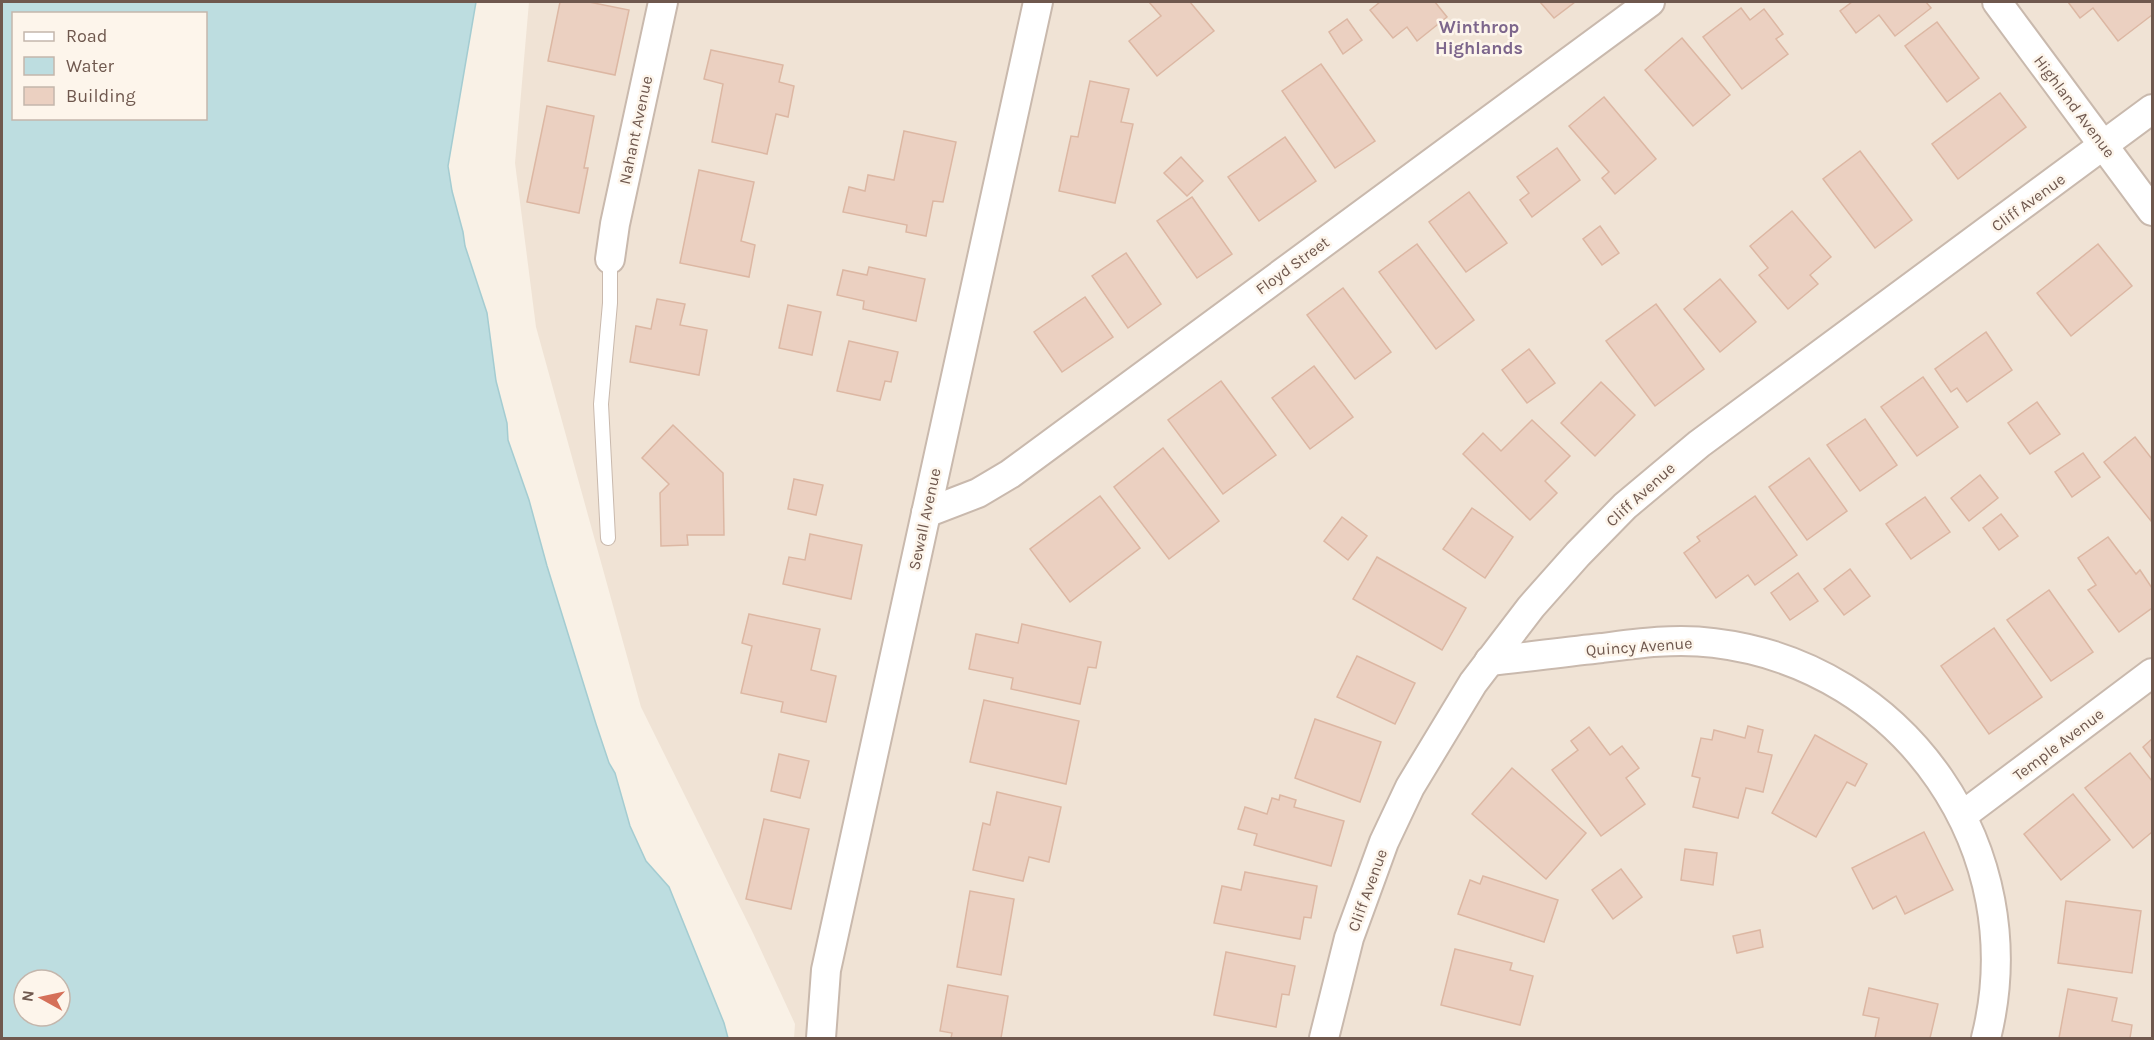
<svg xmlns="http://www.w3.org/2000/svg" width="2154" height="1040" viewBox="0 0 2154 1040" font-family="Karla,sans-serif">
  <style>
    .residential { fill: #f0e3d5 }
    .water { fill: #bddde0; stroke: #a4ccd1; stroke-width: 1.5; fill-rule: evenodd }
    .building { fill: #ebd0c1; stroke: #dcb7a3; stroke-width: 1.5 }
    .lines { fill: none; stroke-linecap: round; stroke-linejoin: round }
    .service-casing { stroke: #c9b9ad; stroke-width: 16 }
    .minor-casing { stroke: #c9b9ad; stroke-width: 32 }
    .service { stroke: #fff; stroke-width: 14 }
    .minor { stroke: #fff; stroke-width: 28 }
    .labels { text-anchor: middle; stroke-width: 5; stroke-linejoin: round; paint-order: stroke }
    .street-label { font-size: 16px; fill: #6f584e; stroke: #fdf5eb }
    .neighbourhood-label { font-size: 18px; font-weight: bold; fill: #7d668c; stroke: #fdf5eb }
  </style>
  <rect width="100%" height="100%" fill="#f9f1e6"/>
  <!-- residential -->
  <polygon class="residential" points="529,2 2152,2 2152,1038 794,1038 795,1024 753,933 641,707 536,327 515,163"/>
  <!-- water -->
  <path class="water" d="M2 2H476L448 166 452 191 463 232 465 246 487 313 496 381 507 423 508 440 529 500 547 566 596 724 609 763 615 773 630 826 646 861 669 887 724 1023 728 1038H2ZM14 14H206V118H14ZM24 980H60V1016H24Z"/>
  <!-- building -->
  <g class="building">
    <polygon points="560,2 589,2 629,10 615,75 548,61"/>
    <polygon points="1149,2 1190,2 1214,31 1157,76 1129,41 1161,16"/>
    <polygon points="1380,2 1435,2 1447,17 1417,41 1407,27 1393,38 1370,10"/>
    <polygon points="1540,2 1575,2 1554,18"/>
    <polygon points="1852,2 1926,2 1931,8 1895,36 1879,15 1856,33 1840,11"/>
    <polygon points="2068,2 2152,2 2152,15 2118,41 2093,8 2080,18"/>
    <polygon points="1741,8 1750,20 1764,9 1783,34 1776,39 1788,54 1742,89 1703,37"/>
    <polygon points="1347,19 1362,40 1343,54 1329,32"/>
    <polygon points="1937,22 1979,78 1947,102 1905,46"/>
    <polygon points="1682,38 1730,95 1693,126 1645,70"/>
    <polygon points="711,50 783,65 779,82 794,86 788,117 776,114 767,154 712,142 723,84 704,79"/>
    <polygon points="1321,64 1375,141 1335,168 1282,91"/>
    <polygon points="1090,81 1129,89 1121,122 1133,124 1115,203 1059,191 1071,136 1078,137"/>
    <polygon points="2000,93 2026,127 1958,179 1932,144"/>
    <polygon points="1604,97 1656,159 1615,194 1602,178 1609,172 1569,126"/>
    <polygon points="547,106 594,116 584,168 588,168 579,213 527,202"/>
    <polygon points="904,131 956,142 943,202 933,201 926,236 906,232 907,225 843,212 849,187 865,191 868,175 894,180"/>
    <polygon points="1285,137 1316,181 1259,221 1228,177"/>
    <polygon points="1557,148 1580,180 1532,217 1520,200 1529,193 1517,177"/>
    <polygon points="1860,151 1912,220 1875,248 1823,179"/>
    <polygon points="1181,157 1203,181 1187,196 1164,173"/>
    <polygon points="699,170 754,182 741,241 755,245 749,277 680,263"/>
    <polygon points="1469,192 1507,243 1466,272 1429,222"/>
    <polygon points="1192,197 1232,254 1197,278 1157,221"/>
    <polygon points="1792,211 1831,257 1810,275 1818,284 1788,309 1759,275 1768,268 1750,246"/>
    <polygon points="1600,226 1619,253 1602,265 1583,239"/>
    <polygon points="1417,244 1474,320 1436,349 1379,272"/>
    <polygon points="2098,244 2132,286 2071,336 2037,293"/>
    <polygon points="1126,253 1161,304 1128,328 1092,276"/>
    <polygon points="869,267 925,279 916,321 863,309 864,301 837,295 843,270 867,275"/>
    <polygon points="1720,279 1756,322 1720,352 1684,309"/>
    <polygon points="1343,288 1391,352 1355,379 1307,315"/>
    <polygon points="1085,297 1113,337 1062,372 1034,332"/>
    <polygon points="657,299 685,304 680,325 707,330 699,375 630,362 636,326 651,329"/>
    <polygon points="1656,304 1704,369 1655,406 1606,341"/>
    <polygon points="788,305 821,312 812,355 779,348"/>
    <polygon points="1986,332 2012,370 1967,402 1957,388 1951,392 1935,369"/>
    <polygon points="849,341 898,352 891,382 885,381 880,400 837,391"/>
    <polygon points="1529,349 1555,383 1527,403 1502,370"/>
    <polygon points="1314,366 1353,417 1310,449 1272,398"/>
    <polygon points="1923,377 1958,427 1917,456 1881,407"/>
    <polygon points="1221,381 1276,455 1223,494 1168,420"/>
    <polygon points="1601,382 1635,415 1595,456 1561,423"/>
    <polygon points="2037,402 2060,434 2030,454 2008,423"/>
    <polygon points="1865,419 1897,465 1860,491 1827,445"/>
    <polygon points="1532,420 1570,456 1545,481 1557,493 1530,520 1463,454 1483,433 1501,451"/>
    <polygon points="673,425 723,473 724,535 687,535 688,545 661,546 660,493 669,484 642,458"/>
    <polygon points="2135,437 2152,459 2151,521 2104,462"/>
    <polygon points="1163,448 1219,521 1169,559 1114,487"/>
    <polygon points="2083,453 2100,477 2072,497 2055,472"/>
    <polygon points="1809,458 1847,511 1807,540 1769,487"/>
    <polygon points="1980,475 1998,498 1969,521 1951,498"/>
    <polygon points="794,479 823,485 816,515 788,509"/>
    <polygon points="1100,496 1140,548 1070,602 1030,549"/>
    <polygon points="1755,496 1797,555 1755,585 1748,575 1716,598 1684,553 1700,541 1697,537"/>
    <polygon points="1925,497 1950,532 1911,559 1886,524"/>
    <polygon points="1472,508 1513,537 1485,578 1443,549"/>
    <polygon points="2001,514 2018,536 1999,550 1983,528"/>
    <polygon points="1342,517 1367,536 1348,560 1324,541"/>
    <polygon points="810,534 862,545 851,599 783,584 789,557 805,560"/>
    <polygon points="2108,537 2136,574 2140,570 2152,588 2152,608 2119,632 2088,590 2096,585 2078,558"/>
    <polygon points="1377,557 1466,608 1442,650 1353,599"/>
    <polygon points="1850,569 1870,596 1844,615 1824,589"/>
    <polygon points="1798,573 1818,601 1790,620 1771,593"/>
    <polygon points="2049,590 2093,652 2051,681 2007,620"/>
    <polygon points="749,614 820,629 811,670 836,676 826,722 781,712 783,702 741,693 752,646 742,643"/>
    <polygon points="1022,624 1101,642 1096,668 1088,667 1080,704 1011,689 1013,678 969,669 976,634 1018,643"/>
    <polygon points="1994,628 2042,697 1989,734 1941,666"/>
    <polygon points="1357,656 1415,683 1395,724 1337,697"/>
    <polygon points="984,700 1079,721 1066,784 970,762"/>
    <polygon points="1315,719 1381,742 1360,802 1295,778"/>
    <polygon points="1748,726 1763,730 1758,752 1772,755 1763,792 1746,788 1738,818 1693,807 1700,778 1692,776 1701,738 1712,740 1714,730 1745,738"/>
    <polygon points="1589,727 1610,755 1622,746 1639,768 1626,778 1645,804 1601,836 1552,770 1578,750 1571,741"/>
    <polygon points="1815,735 1867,764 1855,786 1847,782 1816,837 1772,813"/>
    <polygon points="2152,739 2152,759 2143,747"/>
    <polygon points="2130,753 2152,781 2152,832 2133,848 2085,788"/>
    <polygon points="779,754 809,761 800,798 771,791"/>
    <polygon points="1512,768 1586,833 1546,879 1472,814"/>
    <polygon points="997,792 1061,807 1049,862 1029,857 1023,881 973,870 983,823 990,825"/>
    <polygon points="2073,794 2110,840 2061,880 2024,834"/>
    <polygon points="1280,795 1296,800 1294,807 1344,821 1331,866 1254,845 1257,834 1238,829 1245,807 1267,814 1272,798 1279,800"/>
    <polygon points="764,819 809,829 791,909 746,899"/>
    <polygon points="1924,832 1953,890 1905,914 1896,896 1873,909 1852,868"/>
    <polygon points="1685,849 1717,853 1713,885 1681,880"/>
    <polygon points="1621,869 1642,897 1613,919 1592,890"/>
    <polygon points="1245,872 1317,886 1311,918 1304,917 1300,939 1214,923 1222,886 1241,890"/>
    <polygon points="1483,876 1558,900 1544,942 1458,914 1470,880 1480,884"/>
    <polygon points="970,891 1014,899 1001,975 957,967"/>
    <polygon points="2066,901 2141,911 2132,973 2058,963"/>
    <polygon points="1760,930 1763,947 1737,953 1733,936"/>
    <polygon points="1455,949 1512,963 1510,970 1533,976 1520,1025 1441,1005"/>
    <polygon points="1226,952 1295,966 1289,995 1282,994 1276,1027 1214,1015"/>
    <polygon points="948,985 1008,996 1001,1038 951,1038 952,1033 940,1031"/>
    <polygon points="1869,988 1938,1004 1930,1038 1875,1038 1879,1018 1863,1015"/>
    <polygon points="2068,989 2117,998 2112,1021 2132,1025 2130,1038 2059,1038"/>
  </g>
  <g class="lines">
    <!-- service casing -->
    <g class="service-casing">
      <polyline id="service" points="608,538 601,404 610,303 610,259"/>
    </g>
    <!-- minor casing -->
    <g class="minor-casing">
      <g id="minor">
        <polyline points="1997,2 2152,211"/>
        <polyline points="610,259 615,224 663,2"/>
        <polyline points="926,513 978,493 1010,474 1650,2"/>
        <path d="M1489 661C1527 657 1564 652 1602 648 1639 643 1677 638 1714 643 1906 666 2033 851 1986 1038"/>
        <polyline points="1963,815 2152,673"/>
        <polyline points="821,1038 826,970 1038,2"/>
        <polyline points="1324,1038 1349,938 1384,842 1410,787 1473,683 1531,607 1578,554 1625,506 1699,444 2152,109"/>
      </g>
    </g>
    <!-- service -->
    <use href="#service" class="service"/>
    <!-- minor -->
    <use href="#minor" class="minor"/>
  </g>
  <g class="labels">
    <!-- street labels -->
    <g class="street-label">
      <text transform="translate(2075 106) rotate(53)" y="6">Highland Avenue</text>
      <text transform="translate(635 130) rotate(-78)" y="6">Nahant Avenue</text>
      <text transform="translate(2028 202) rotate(-36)" y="6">Cliff Avenue</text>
      <text transform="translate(1292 265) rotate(-36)" y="6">Floyd Street</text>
      <text transform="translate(1640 494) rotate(-42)" y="6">Cliff Avenue</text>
      <text transform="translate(924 519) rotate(-78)" y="6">Sewall Avenue</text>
      <text transform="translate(1639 646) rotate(-4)" y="6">Quincy Avenue</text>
      <text transform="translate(2058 744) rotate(-37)" y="6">Temple Avenue</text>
      <text transform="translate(1367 890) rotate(-70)" y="6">Cliff Avenue</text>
    </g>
    <!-- neighbourhood labels -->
    <g class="neighbourhood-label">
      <text x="1479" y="33">Winthrop<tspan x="1479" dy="21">Highlands</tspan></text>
    </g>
  </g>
  <!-- border -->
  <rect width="2154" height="1040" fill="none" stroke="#6f584e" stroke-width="6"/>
  <!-- legend -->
  <rect x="12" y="12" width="195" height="108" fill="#fdf5eb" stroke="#c4b6ac" stroke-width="1.5"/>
  <rect x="24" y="32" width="30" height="9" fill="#ffffff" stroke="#c4b6ac" stroke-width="1.5"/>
  <text x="66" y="42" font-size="18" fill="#6f584e">Road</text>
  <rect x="24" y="57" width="30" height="18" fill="#bddde0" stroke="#c4b6ac" stroke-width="1.5"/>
  <text x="66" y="72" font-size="18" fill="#6f584e">Water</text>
  <rect x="24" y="87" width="30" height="18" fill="#ebd0c1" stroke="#c4b6ac" stroke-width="1.5"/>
  <text x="66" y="102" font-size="18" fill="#6f584e">Building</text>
  <!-- north arrow -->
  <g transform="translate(42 998) rotate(278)"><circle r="28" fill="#fdf5eb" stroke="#c4b6ac" stroke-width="1.5"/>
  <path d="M0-4.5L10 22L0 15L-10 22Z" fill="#d57059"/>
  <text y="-9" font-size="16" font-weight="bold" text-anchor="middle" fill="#6f584e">N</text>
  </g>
</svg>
